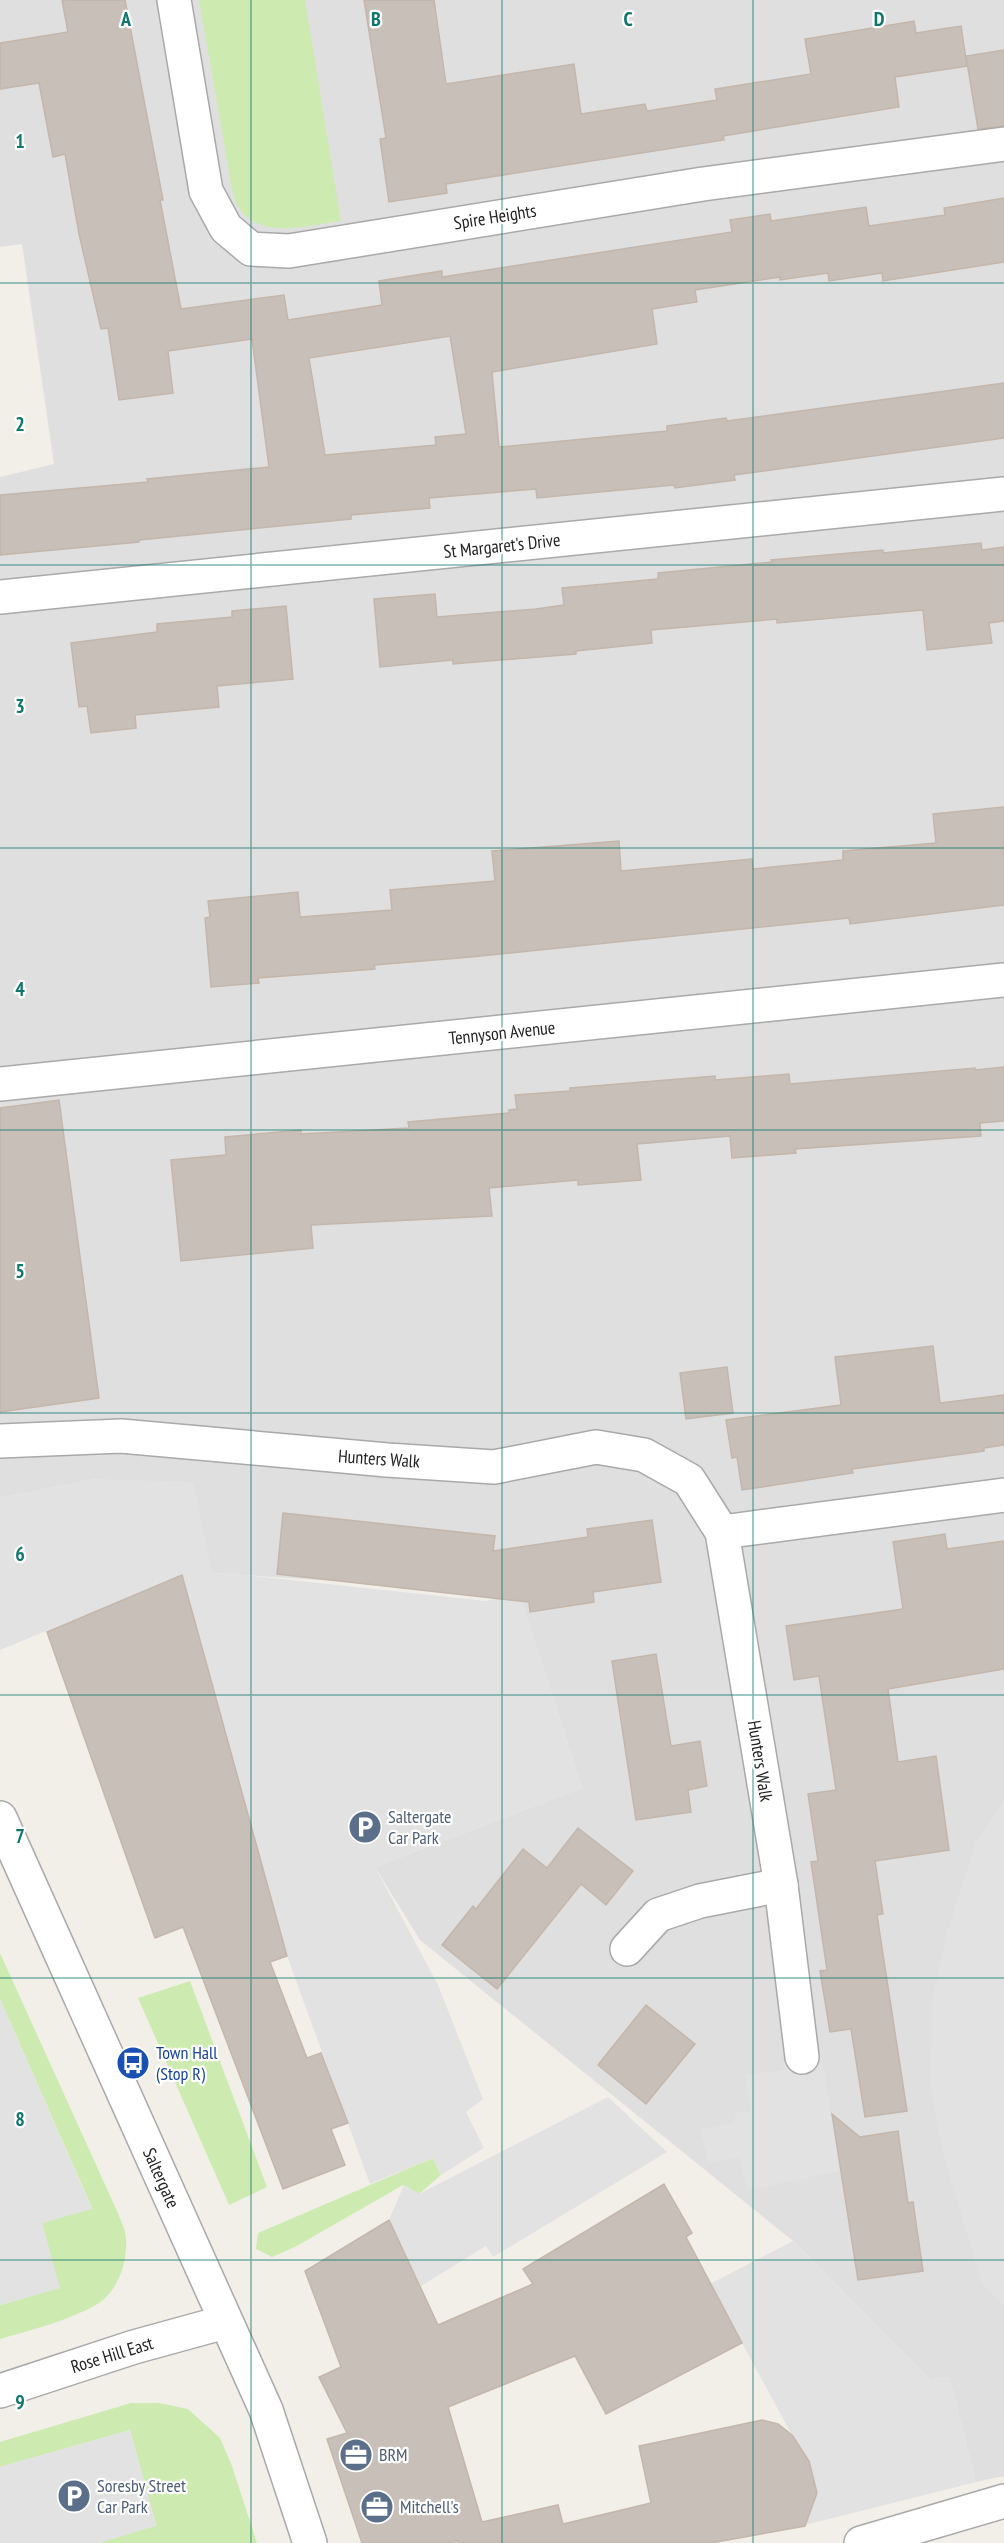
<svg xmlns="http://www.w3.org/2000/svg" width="1004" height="2543" viewBox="0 0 1004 2543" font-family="'PT Sans Narrow',sans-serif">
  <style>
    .residential { fill: #e0dfdf }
    .grass { fill: #cdebb0 }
    .parking { fill: #e2e2e2 }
    .building { fill: #c7bfb8; stroke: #c4b6ab; stroke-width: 1.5; fill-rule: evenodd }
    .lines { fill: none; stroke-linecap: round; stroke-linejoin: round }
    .minor-casing { stroke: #a9a9a9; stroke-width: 36 }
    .tertiary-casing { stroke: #a9a9a9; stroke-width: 36 }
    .minor { stroke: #fff; stroke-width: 33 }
    .tertiary { stroke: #fff; stroke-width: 33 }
    .grid { fill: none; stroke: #0f766e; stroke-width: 1.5; stroke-opacity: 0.55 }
    .labels { text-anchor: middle; stroke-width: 4.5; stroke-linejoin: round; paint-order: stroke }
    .street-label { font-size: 18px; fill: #222; stroke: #fff }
    .service-label { font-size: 18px; fill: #4e5e75; stroke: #fff; text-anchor: start }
    .transit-label { font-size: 18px; fill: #164399; stroke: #fff; text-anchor: start }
    .grid-label { font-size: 20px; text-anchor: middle; font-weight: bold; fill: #0f766e; stroke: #fff; stroke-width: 4.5; stroke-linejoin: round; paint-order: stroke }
  </style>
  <rect width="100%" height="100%" fill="#f2efe9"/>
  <!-- residential -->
  <polygon class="residential" points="0,0 1004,0 1004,2476 976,2482 949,2377 931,2380 793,2241 420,1940 375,1867 582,1788 519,1593 212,1573 96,1479 0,1498 0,477 54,464 22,244 0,247"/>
  <!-- grass -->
  <g class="grass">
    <path d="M199 0H305L341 221C309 225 265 240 241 211 236 205 234 196 232 189Z"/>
    <path d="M0 1953 117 2211C120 2219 125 2228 126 2237 128 2261 118 2292 96 2305 67 2321 31 2330 0 2339V2305L59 2288 42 2223 92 2208 0 1999Z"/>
    <polygon points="190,1981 267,2187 229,2205 138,1998"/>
    <polygon points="433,2158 441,2175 419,2194 403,2185 295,2247 272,2257 256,2249 258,2233"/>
    <polygon points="131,2403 159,2403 188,2409 220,2438 232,2466 257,2543 98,2543 156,2525 130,2430 0,2467 0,2442"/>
  </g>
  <!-- parking -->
  <g class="parking">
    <polygon points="96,1479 193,1482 212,1573 245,1575 486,1601 519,1593 582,1788 375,1867 438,1985 483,2099 466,2112 484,2148 441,2175 433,2158 370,2184 287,1956 182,1575 0,1650 0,1498"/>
    <polygon points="1004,1799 1004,2305 982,2284 944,2156 931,2089 932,2004 946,1936 976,1842"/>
    <polygon points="0,1999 92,2209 42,2223 60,2288 0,2305"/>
    <polygon points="821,2052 840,2171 747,2190 740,2158 709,2162 700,2130 734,2123 736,2113 751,2111 746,2075 783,2070 784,2062"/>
    <polygon points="608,2097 667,2152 493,2257 486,2246 421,2286 389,2220 404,2185 419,2194"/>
    <polygon points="793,2241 931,2380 949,2377 976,2482 793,2528 808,2517 817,2493 809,2461 792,2435 710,2284"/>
    <polygon points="130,2430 156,2526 98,2543 0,2543 0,2467"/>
  </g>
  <!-- building -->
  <g class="building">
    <path d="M62 0H125L163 200H160L181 309 284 295 288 320 382 305 379 281 442 271V277L732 232 730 220 770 214 771 221 866 207 869 226 945 215 944 208 1004 198V262L883 281 882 273 829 281 828 273 780 280V277L695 290 697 302 652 309 657 344 492 372 499 447 667 431V426L726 418 727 421 1004 383V438L734 475 735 480 675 488 674 485 537 498 536 489 429 498 430 508 351 515V519L139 540V542L0 555V495L148 482 147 479 269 467 252 339 168 351 173 393 119 400 108 328 101 329 79 234 65 154 53 157 39 83 0 89V43L68 32ZM450 336 466 434 435 437 436 445 325 455 309 358Z"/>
    <polygon points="364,0 434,0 446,84 574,64 581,114 645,104 647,111 717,100 715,89 811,74 805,39 914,21 916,33 961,26 967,66 895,77 899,107 723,136 724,140 446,184 447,193 389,202 380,139 386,138"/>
    <polygon points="1004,50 1004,126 978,129 966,56"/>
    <polygon points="981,543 982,550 1004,547 1004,621 989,623 992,643 927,650 923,610 777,623 777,619 651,630 652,643 576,651 576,654 453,664 453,660 380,667 374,599 435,594 437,617 536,609 564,605 562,588 658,579 658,573 772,562 771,560 883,550 883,553"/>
    <polygon points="286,606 293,679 217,686 219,707 135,715 136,728 91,733 87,706 79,707 71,643 157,632 157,624 232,617 232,611"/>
    <polygon points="1004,807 1004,905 850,924 849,918 471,957 374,965 375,969 258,978 259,983 211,987 205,918 210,917 208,901 298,892 300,917 392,910 390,890 495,881 492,851 619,841 621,871 752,859 753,869 843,860 843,851 936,843 933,814"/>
    <polygon points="1004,1067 1004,1121 980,1123 981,1136 795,1149 796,1153 732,1158 730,1136 637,1144 641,1180 578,1185 578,1180 489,1188 492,1216 311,1225 313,1248 181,1261 171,1160 226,1155 225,1137 301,1130 301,1134 409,1128 408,1122 509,1113 509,1110 517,1109 515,1095 570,1091 570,1088 715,1076 715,1080 789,1074 790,1084 975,1068 975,1070"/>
    <polygon points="59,1100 99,1398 0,1412 0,1108"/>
    <polygon points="933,1346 940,1403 1004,1395 1004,1445 984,1448 984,1451 852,1469 853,1473 742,1490 737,1457 732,1458 726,1420 841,1405 835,1357"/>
    <polygon points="727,1367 733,1413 686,1419 680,1373"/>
    <polygon points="283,1513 495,1536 493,1551 588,1537 587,1529 652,1520 661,1582 593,1592 594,1602 530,1612 529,1602 277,1574"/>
    <polygon points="945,1534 947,1549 1004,1541 1004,1669 888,1689 898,1762 936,1756 949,1850 875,1861 883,1914 877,1915 907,2111 865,2117 851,2029 830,2032 820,1971 827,1970 811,1862 818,1861 808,1794 836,1790 819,1676 794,1680 786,1626 903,1609 893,1542"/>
    <polygon points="182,1575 287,1956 270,1962 307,2058 321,2053 348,2123 331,2129 345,2165 283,2189 183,1927 155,1938 47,1632"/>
    <polygon points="656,1654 671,1746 700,1741 707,1786 688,1790 691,1812 636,1820 612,1661"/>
    <polygon points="578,1828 633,1871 606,1905 581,1884 497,1989 442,1945 473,1906 476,1909 523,1849 547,1868"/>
    <polygon points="646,2005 695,2044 646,2104 598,2065"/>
    <polygon points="832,2114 860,2137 898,2131 908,2203 913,2202 923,2271 858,2280"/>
    <polygon points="664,2184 692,2233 686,2237 742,2343 606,2414 575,2356 448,2407 482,2522 558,2505 563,2524 651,2503 639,2446 762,2420 778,2424 792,2435 809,2461 817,2493 805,2526 711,2543 458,2543 458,2541 450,2543 362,2543 327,2439 347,2433 319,2377 341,2367 305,2271 389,2220 438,2325 533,2284 523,2269"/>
  </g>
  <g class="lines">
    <!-- minor casing -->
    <g class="minor-casing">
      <g id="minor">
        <polyline points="174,0 206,191 226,228 251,249 289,251 703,184 1004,144"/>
        <polyline points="0,597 1004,494"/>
        <polyline points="0,1084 1004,980"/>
        <polyline points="0,1441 121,1436 387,1460 494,1467 596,1447 644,1455 689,1480 722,1532 781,1885 802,2057"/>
        <polyline points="722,1532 1004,1495"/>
        <polyline points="627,1949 658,1915 700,1901 781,1885"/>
        <polyline points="0,2391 134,2347 225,2322"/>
        <polyline points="861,2543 1004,2501"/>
      </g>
    </g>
    <!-- tertiary casing -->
    <g class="tertiary-casing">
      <polyline id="tertiary" points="0,1818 266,2410 310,2543"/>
    </g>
    <!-- minor -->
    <use href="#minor" class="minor"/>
    <!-- tertiary -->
    <use href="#tertiary" class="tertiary"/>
  </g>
  <!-- grid -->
  <path class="grid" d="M251 0V2543M502 0V2543M753 0V2543M0 283H1004M0 565H1004M0 848H1004M0 1130H1004M0 1413H1004M0 1695H1004M0 1978H1004M0 2260H1004"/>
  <!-- icons -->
  <defs>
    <g id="parking-disc" transform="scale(1.725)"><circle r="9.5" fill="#5c6f8a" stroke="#fff"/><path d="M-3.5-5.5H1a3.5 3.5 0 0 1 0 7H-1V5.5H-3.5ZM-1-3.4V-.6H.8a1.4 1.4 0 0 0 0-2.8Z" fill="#fff"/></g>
    <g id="bus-disc" transform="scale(1.725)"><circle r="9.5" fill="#1a4fb4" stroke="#fff"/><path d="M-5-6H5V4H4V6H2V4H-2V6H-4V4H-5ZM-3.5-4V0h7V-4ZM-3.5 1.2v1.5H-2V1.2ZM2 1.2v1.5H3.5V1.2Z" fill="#fff"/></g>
    <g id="office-disc" transform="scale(1.725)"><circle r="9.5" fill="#5c6f8a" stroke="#fff"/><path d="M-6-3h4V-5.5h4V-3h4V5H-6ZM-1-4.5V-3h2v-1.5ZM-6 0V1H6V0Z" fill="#fff"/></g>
  </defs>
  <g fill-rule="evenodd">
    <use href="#parking-disc" x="365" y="1827"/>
    <use href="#bus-disc" x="133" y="2063"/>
    <use href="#office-disc" x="356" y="2455"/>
    <use href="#parking-disc" x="74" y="2496"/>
    <use href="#office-disc" x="377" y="2507"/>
  </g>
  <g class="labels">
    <!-- street labels -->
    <g class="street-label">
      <text transform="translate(495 217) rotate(-9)" y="6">Spire Heights</text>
      <text transform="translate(502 546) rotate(-6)" y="6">St Margaret's Drive</text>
      <text transform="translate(502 1033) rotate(-6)" y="6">Tennyson Avenue</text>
      <text transform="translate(379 1459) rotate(4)" y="6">Hunters Walk</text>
      <text transform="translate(760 1761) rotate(81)" y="6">Hunters Walk</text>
      <text transform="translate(161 2178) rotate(66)" y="6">Saltergate</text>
      <text transform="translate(112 2355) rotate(-17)" y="6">Rose Hill East</text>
    </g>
    <!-- service labels -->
    <g class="service-label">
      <text x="388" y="1823">Saltergate<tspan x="388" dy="21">Car Park</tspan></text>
      <text x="379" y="2461">BRM</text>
      <text x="97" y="2492">Soresby Street<tspan x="97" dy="21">Car Park</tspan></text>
      <text x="400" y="2513">Mitchell's</text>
    </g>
    <!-- transit labels -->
    <g class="transit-label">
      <text x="156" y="2059">Town Hall<tspan x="156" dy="21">(Stop R)</tspan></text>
    </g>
  </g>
  <g class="grid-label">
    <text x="126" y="26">A</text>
    <text x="376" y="26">B</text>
    <text x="628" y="26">C</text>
    <text x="879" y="26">D</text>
    <text x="20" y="148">1</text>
    <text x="20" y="431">2</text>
    <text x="20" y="713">3</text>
    <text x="20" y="996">4</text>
    <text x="20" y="1278">5</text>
    <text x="20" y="1561">6</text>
    <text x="20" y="1843">7</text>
    <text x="20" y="2126">8</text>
    <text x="20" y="2409">9</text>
  </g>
</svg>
